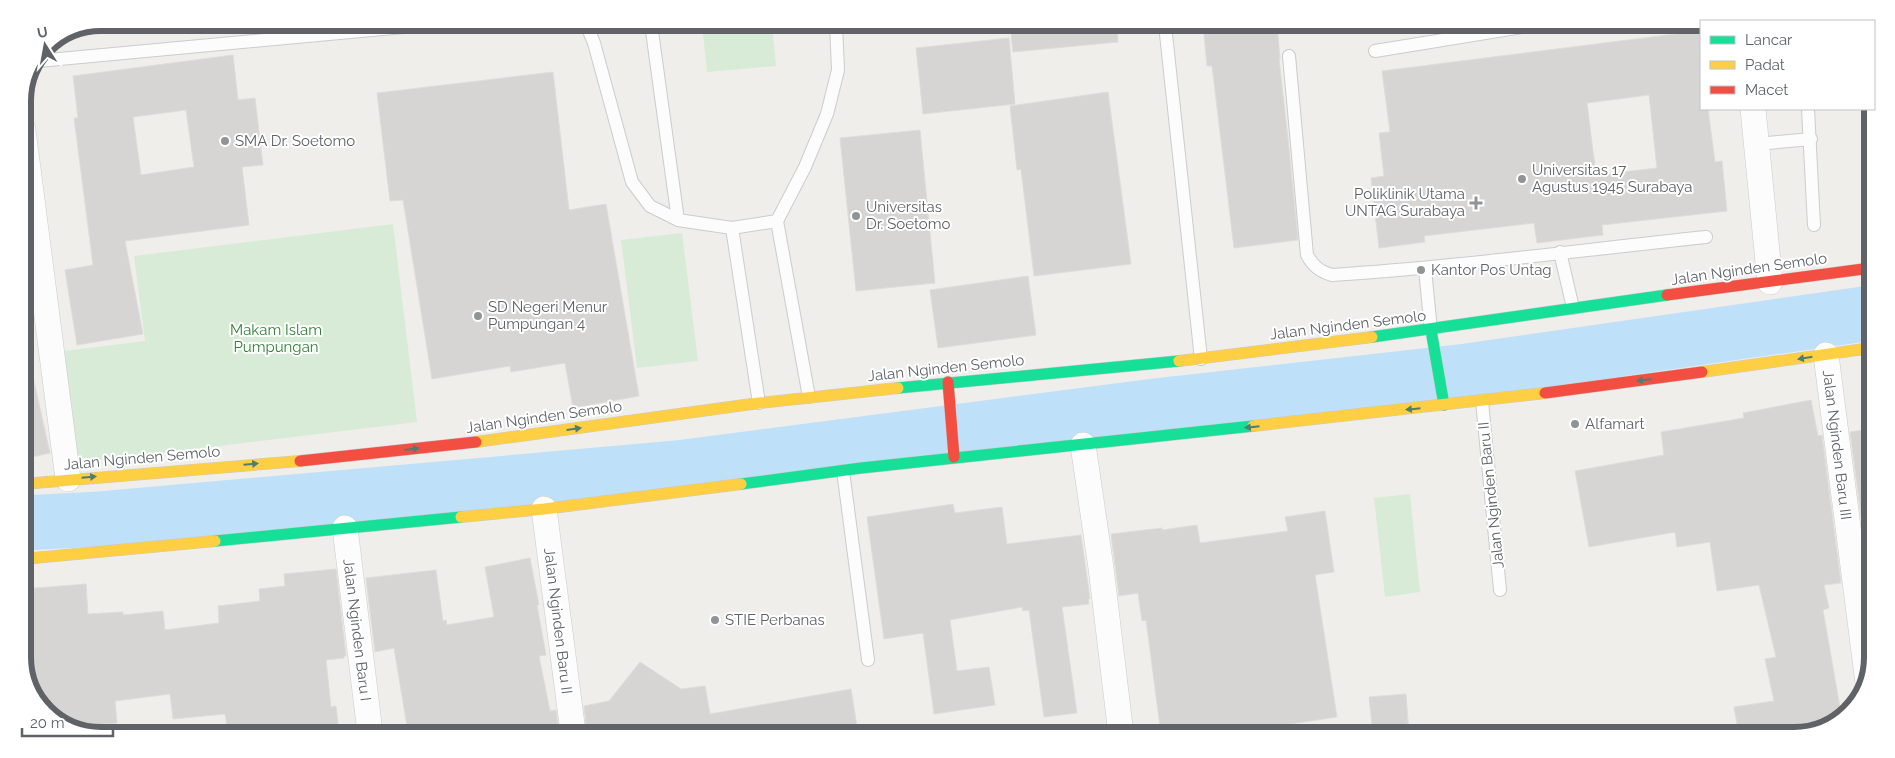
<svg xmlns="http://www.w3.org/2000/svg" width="1895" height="758" viewBox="0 0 1895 758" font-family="Raleway,sans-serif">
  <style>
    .green { fill: #d8ebd6 }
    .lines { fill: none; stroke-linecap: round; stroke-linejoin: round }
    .river { stroke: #bfe0f9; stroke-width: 55 }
    .building { fill: #d6d5d3; stroke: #deddd9; fill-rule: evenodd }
    .lane-casing { stroke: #cbcccc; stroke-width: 14 }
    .street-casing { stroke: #cbcccc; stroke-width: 26 }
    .fast-casing { stroke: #cacacb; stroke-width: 12 }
    .slow-casing { stroke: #cacacb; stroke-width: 12 }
    .jam-casing { stroke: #cacacb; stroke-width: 12 }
    .lane { stroke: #fdfcfc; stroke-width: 12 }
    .street { stroke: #fdfcfc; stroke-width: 25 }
    .fast { stroke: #16e098; stroke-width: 11 }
    .slow { stroke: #ffcf43; stroke-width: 11 }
    .jam { stroke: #f24e42; stroke-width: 11 }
    .oneway { fill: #507c72 }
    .poi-dot { fill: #919496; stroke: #fff; stroke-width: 2 }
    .labels { text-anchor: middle; stroke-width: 4; stroke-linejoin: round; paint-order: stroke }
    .poi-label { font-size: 15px; fill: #5f6368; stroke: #fff; text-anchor: start }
    .street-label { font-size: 15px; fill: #5f6368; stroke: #fff }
    .park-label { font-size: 15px; fill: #348238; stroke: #fff }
    .rim { fill: none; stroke: #5f6368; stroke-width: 6 }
  </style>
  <rect width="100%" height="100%" fill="#efeeea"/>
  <!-- green -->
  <g class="green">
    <polygon points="702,24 772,24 776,66 707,72"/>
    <polygon points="393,224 417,422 77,463 64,351 145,341 134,256"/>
    <polygon points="682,233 698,361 637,368 621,240"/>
    <polygon points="1410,494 1420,592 1385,597 1374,498"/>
  </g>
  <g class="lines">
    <!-- river -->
    <polyline class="river" points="23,523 100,519 677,468 1155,406 1467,371 1871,313"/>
  </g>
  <!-- building -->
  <g class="building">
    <polygon points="1010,25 1117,25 1118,42 1013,52"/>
    <polygon points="1203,25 1277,25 1280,59 1279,59 1288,139 1298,240 1234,248 1212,66 1207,66"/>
    <path d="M1699 31 1701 51V109H1708L1715 162 1722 161 1727 211 1602 225 1603 235 1537 243 1534 223 1424 236 1425 242 1379 248 1371 178 1384 176 1379 133 1390 132 1382 71ZM1649 95 1657 168 1596 175 1587 103Z"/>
    <polygon points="1009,38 1015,104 923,114 916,48"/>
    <path d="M233 55 238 100 255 98 263 165 242 167 249 225 125 241 143 334 77 345 65 270 93 265 74 118H78L73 76ZM186 110 194 167 141 175 133 117Z"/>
    <polygon points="553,72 569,210 606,204 639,396 573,408 565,363 511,372 510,366 432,379 403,200 390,201 377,93"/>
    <polygon points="1108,92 1131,264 1034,276 1021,169 1017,170 1010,106"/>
    <polygon points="920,130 935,283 856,291 840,138"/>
    <polygon points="1028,276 1036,335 938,348 930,290"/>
    <polygon points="33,377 50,453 23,459 23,378"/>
    <polygon points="1811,400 1818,436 1822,435 1841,583 1824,585 1829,608 1823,610 1842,719 1794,736 1739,735 1734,707 1774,701 1765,659 1776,657 1759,585 1717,591 1710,542 1677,547 1675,532 1589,547 1575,471 1664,455 1661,432 1744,418 1743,413"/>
    <polygon points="1870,429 1869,520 1869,577 1850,432"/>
    <polygon points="953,504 955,513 1002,507 1007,544 1081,535 1090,599 1088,599 1089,604 1062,607 1077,713 1044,717 1029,610 1023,611 1022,607 950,620 957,671 989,667 995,705 934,714 923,633 884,639 867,517"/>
    <polygon points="1325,511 1334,572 1315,575 1337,717 1225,734 1161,734 1146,620 1142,621 1138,593 1119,596 1111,534 1162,528 1162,530 1197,525 1200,543 1288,531 1285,517"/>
    <polygon points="530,558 539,605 537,605 546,655 539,656 550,711 556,710 559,732 408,732 394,648 375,652 366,578 436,570 443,621 446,620 447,625 494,617 485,567"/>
    <polygon points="336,569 346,656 344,656 344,658 326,660 331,707 336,706 339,732 228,732 225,714 173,719 170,694 115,701 117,723 69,727 39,705 23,663 23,589 86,584 88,614 123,612 123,615 163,611 165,630 219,623 218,606 260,601 259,589 285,586 284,574"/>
    <polygon points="640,662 681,689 705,686 710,714 851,689 858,733 587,733 584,706 609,701"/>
    <polygon points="1406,694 1409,735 1373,734 1369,697"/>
  </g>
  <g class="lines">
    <!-- lane casing -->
    <g class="lane-casing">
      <g id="lane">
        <polyline points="584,24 587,26 594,43 632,182 650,206 678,220 732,228 777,221 805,167 827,114 838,70 836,24"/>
        <polyline points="651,24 678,220"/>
        <polyline points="1165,25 1201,359"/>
        <polyline points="1375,51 1529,26"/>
        <path d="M1289 56 1307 255C1313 266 1319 271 1332 275 1457 267 1581 250 1706 237"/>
        <polyline points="38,61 447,23"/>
        <polyline points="1808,109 1814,225"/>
        <polyline points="1757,144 1811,139"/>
        <polyline points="777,221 809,397"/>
        <polyline points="732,228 759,403"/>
        <polyline points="1560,252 1573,308"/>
        <polyline points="1425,269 1431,330"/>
        <polyline points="1482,401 1500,590"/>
        <polyline points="843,471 868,660"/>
      </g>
    </g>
    <!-- street casing -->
    <g class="street-casing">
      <g id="street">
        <polyline points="1753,109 1770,282"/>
        <polyline points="23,130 68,479"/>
        <polyline points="1826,355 1868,683"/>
        <polyline points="1083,445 1101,568 1121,734"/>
        <polyline points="544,509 573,732"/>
        <polyline points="345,528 370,732"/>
      </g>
    </g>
    <!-- fast casing -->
    <g class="fast-casing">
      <g id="fast">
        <polyline points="1431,330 1444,405"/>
        <polyline points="1372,337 1667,295"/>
        <polyline points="898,388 1179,361"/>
        <polyline points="741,484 861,468 1253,426"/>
        <polyline points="215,541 461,517"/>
      </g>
    </g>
    <!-- slow casing -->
    <g class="slow-casing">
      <g id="slow">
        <polyline points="1179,361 1372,337"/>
        <polyline points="1702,372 1871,348"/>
        <polyline points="1253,426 1545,393"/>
        <polyline points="476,442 759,403 898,388"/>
        <polyline points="23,484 300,461"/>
        <polyline points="461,517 544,509 741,484"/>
        <polyline points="23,559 215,541"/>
      </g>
    </g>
    <!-- jam casing -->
    <g class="jam-casing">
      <g id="jam">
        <polyline points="1667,295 1871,268"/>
        <polyline points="948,382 954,457"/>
        <polyline points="1545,393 1702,372"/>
        <polyline points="300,461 476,442"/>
      </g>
    </g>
    <!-- lane -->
    <use href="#lane" class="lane"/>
    <!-- street -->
    <use href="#street" class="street"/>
    <!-- fast -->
    <use href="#fast" class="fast"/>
    <!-- slow -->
    <use href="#slow" class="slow"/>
    <!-- jam -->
    <use href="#jam" class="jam"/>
  </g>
  <!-- one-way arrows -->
  <defs><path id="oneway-solid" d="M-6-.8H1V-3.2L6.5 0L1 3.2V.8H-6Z" transform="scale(1.25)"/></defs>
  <g class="oneway">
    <use href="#oneway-solid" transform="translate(1805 358) rotate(171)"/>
    <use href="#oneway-solid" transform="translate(1644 380) rotate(173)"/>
    <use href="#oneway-solid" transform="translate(1413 409) rotate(174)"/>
    <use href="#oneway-solid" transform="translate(1252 427) rotate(174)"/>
    <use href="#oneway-solid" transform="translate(574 429) rotate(-8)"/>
    <use href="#oneway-solid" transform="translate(412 449) rotate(-7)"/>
    <use href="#oneway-solid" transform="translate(251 464) rotate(-5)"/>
    <use href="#oneway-solid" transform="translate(89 477) rotate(-5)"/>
  </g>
  <!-- markers -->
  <g class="poi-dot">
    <circle cx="225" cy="141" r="5"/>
    <circle cx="1522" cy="179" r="5"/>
    <path d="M1473.5 195.5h5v5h5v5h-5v5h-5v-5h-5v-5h5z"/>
    <circle cx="856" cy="216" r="5"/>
    <circle cx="1421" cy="270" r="5"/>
    <circle cx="478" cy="316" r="5"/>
    <circle cx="1575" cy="424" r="5"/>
    <circle cx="715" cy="620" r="5"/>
  </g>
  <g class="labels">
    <!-- poi labels -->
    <g class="poi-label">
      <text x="235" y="146">SMA Dr. Soetomo</text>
      <text x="1532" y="175">Universitas 17<tspan x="1532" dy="17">Agustus 1945 Surabaya</tspan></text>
      <text x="1465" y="199" text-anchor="end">Poliklinik Utama<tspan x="1465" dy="17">UNTAG Surabaya</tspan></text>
      <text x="866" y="212">Universitas<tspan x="866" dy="17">Dr. Soetomo</tspan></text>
      <text x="1431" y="275">Kantor Pos Untag</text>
      <text x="488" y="312">SD Negeri Menur<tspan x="488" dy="17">Pumpungan 4</tspan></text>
      <text x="1585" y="429">Alfamart</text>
      <text x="725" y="625">STIE Perbanas</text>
    </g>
    <!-- street labels -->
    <g class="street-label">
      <text transform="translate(1749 269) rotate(-8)" y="5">Jalan Nginden Semolo</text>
      <text transform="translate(1348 325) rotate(-7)" y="5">Jalan Nginden Semolo</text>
      <text transform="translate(946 368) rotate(-6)" y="5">Jalan Nginden Semolo</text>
      <text transform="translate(544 417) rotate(-8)" y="5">Jalan Nginden Semolo</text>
      <text transform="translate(1837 445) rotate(83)" y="5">Jalan Nginden Baru III</text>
      <text transform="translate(142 458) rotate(-5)" y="5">Jalan Nginden Semolo</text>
      <text transform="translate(1491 495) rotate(-96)" y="5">Jalan Nginden Baru II</text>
      <text transform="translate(558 621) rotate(83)" y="5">Jalan Nginden Baru II</text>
      <text transform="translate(357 630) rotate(83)" y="5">Jalan Nginden Baru I</text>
    </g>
    <!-- park labels -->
    <g class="park-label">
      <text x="276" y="335">Makam Islam<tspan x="276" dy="17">Pumpungan</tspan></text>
    </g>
  </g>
  <!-- crop -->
  <path d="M0 0H1895V758H0ZM101 31H1794A70 70 0 0 1 1864 101V657A70 70 0 0 1 1794 727H101A70 70 0 0 1 31 657V101A70 70 0 0 1 101 31Z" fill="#fff" fill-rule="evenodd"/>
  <path class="rim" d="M101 31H1794A70 70 0 0 1 1864 101V657A70 70 0 0 1 1794 727H101A70 70 0 0 1 31 657V101A70 70 0 0 1 101 31Z"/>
  <!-- legend -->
  <rect x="1700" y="20" width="175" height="90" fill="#ffffff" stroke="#bfc1c3"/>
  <rect x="1710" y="36" width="25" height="8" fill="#16e098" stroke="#bfc1c3"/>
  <text x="1745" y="45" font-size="15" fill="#5f6368">Lancar</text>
  <rect x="1710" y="61" width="25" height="8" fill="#ffcf43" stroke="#bfc1c3"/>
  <text x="1745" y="70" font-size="15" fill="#5f6368">Padat</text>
  <rect x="1710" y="86" width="25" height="8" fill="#f24e42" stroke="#bfc1c3"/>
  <text x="1745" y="95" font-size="15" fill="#5f6368">Macet</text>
  <!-- north arrow -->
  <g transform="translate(45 45) rotate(349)" stroke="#ffffff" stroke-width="4" paint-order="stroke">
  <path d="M0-4L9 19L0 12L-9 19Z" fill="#5f6368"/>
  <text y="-8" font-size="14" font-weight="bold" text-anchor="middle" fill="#5f6368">U</text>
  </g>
  <!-- scale -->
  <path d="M22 728v8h91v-8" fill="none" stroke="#5f6368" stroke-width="2.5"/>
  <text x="30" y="728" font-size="15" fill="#5f6368" stroke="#ffffff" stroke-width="4" paint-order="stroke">20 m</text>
</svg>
